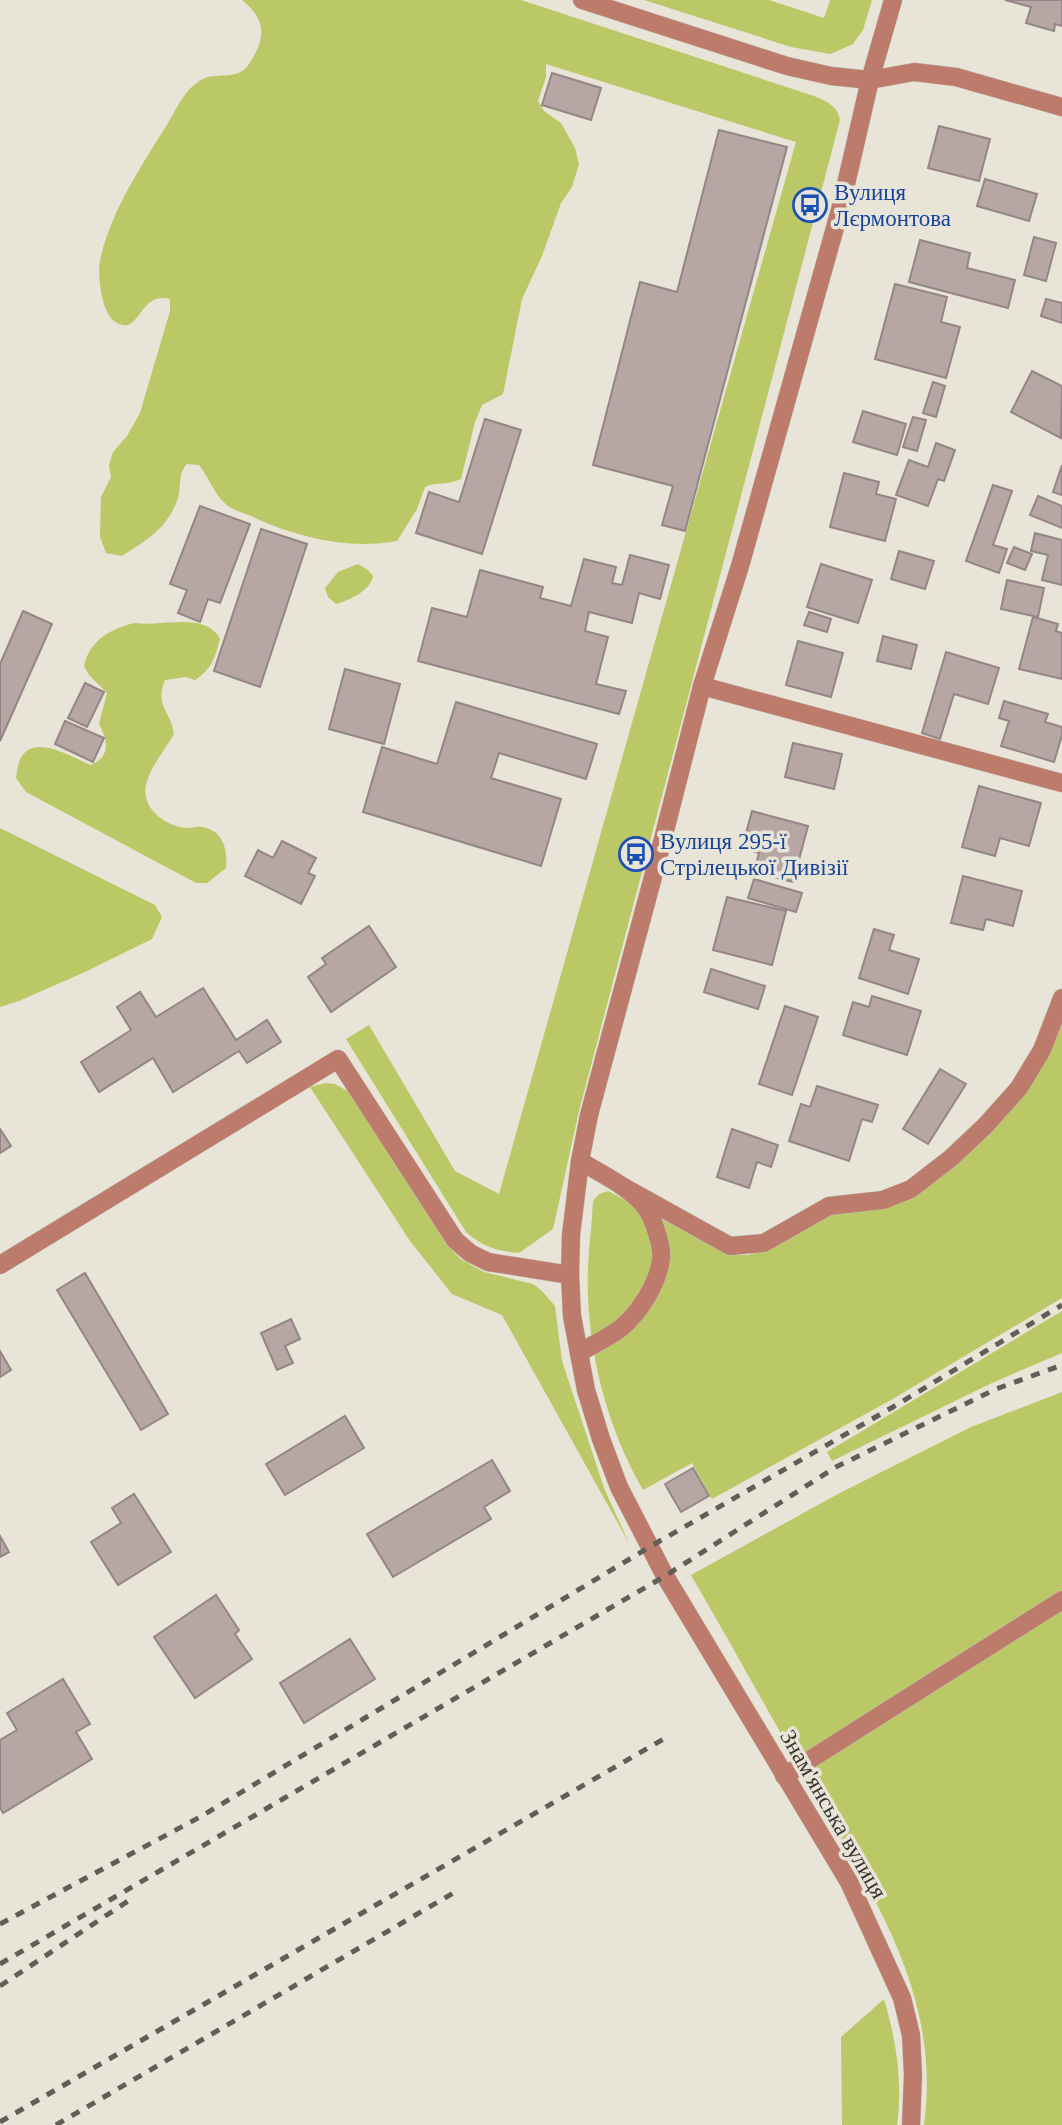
<svg xmlns="http://www.w3.org/2000/svg" width="1062" height="2125" viewBox="0 0 1062 2125" font-family="Georgia,serif">
  <style>
    .green { fill: #bac866 }
    .building { fill: #b6a7a5; stroke: #948685; stroke-width: 2 }
    .lines { fill: none; stroke-linecap: round; stroke-linejoin: round }
    .minor-casing { stroke: #c5c1b6; stroke-width: 19 }
    .minor { stroke: #bc7b6b; stroke-width: 18 }
    .rail { stroke: #615e58; stroke-width: 5; stroke-dasharray: 9 9; stroke-linecap: butt }
    .labels { text-anchor: middle; stroke-width: 7; stroke-linejoin: round; paint-order: stroke }
    .transit-label { font-size: 23px; fill: #164399; stroke: #e8e4d7; text-anchor: start }
    .street-label { font-size: 23px; fill: #373530; stroke: #e8e4d7 }
  </style>
  <rect width="100%" height="100%" fill="#e8e4d7"/>
  <!-- green -->
  <g class="green">
    <path d="M242 0H521L814 96C826 101 838 106 840 120L579 1111 553 1229 519 1253C497 1251 483 1247 466 1232L346 1039 369 1025 455 1171 499 1194 796 142 546 64V77L538 101 544 111 561 123 575 148 579 164 572 187 561 203 542 256 522 299 503 394 482 405 475 422 461 479C447 486 437 481 425 487L417 509 397 541C347 550 296 537 251 516 243 513 233 510 227 505 214 495 209 477 199 465L187 464C177 474 182 489 177 501 165 531 146 540 122 556L106 553 100 537 101 497 111 477 109 465 113 452 127 436 140 413 170 311V299C138 290 140 340 114 321 102 312 97 276 100 261 110 212 142 165 168 123 174 113 180 100 188 91 191 87 200 80 205 78 219 73 239 80 249 64 266 38 267 20 242 0Z"/>
    <polygon points="644,0 769,0 824,18 830,0 872,0 863,30 853,44 830,54 791,47"/>
    <path d="M358 564 368 570 373 576C370 591 350 600 336 604L328 597 325 588 338 572Z"/>
    <path d="M135 623C161 627 206 611 220 639 215 657 212 669 195 680L186 677 165 680C154 706 171 711 174 734 165 750 153 763 147 781 139 806 162 825 186 828 191 828 197 826 202 827 223 830 228 850 226 868L207 883H196L26 792 16 778C17 771 18 761 22 756 37 734 73 758 91 765 111 756 108 741 99 724L107 693 89 675 84 666C89 641 111 628 135 623Z"/>
    <polygon points="0,828 155,905 162,917 152,939 87,971 19,1001 0,1007"/>
    <path d="M1062 1017V1298L891 1400 712 1499 692 1463 643 1490C605 1424 585 1343 588 1266 589 1245 592 1223 593 1201L599 1194 608 1191 730 1255H748L767 1249 804 1226 955 1163Z"/>
    <polygon points="325,1083 335,1084 349,1092 447,1245 462,1260 484,1272 533,1284 542,1291 555,1306 562,1361 604,1488 629,1543 502,1315 452,1294 410,1241 310,1087"/>
    <polygon points="1062,1311 1062,1353 994,1382 832,1461 827,1452"/>
    <path d="M1062 1392V2125H924C942 1993 871 1893 809 1784 770 1714 731 1644 691 1575L836 1495 971 1427Z"/>
    <path d="M884 1999C896 2040 903 2082 897 2125H842L841 2037Z"/>
  </g>
  <!-- building -->
  <g class="building">
    <polygon points="1005,0 1062,0 1062,26 1055,24 1054,31 1026,23 1031,7"/>
    <polygon points="552,73 601,88 591,120 542,105"/>
    <polygon points="939,126 990,139 979,181 928,168"/>
    <polygon points="719,130 787,147 685,531 662,525 673,486 593,465 640,282 677,292"/>
    <polygon points="985,179 1037,194 1029,221 977,206"/>
    <polygon points="1034,237 1056,243 1046,281 1024,275"/>
    <polygon points="920,240 970,253 967,268 1015,280 1008,308 909,282"/>
    <polygon points="895,284 947,297 941,322 960,327 946,378 875,359"/>
    <polygon points="1046,299 1062,303 1062,323 1041,316"/>
    <polygon points="1032,371 1062,386 1061,438 1011,412"/>
    <polygon points="933,382 945,386 936,417 923,413"/>
    <polygon points="863,411 906,424 897,455 853,442"/>
    <polygon points="913,417 926,420 917,451 903,447"/>
    <polygon points="485,419 521,430 482,554 416,533 429,492 459,502"/>
    <polygon points="936,443 955,450 944,481 938,479 928,506 896,495 909,460 928,467"/>
    <polygon points="1062,465 1062,495 1053,492"/>
    <polygon points="844,473 879,482 876,494 896,499 885,541 830,527"/>
    <polygon points="993,485 1012,491 993,545 1007,549 999,573 966,561"/>
    <polygon points="1038,496 1062,506 1062,528 1030,515"/>
    <polygon points="200,506 250,524 220,603 208,599 200,622 178,613 187,590 170,584"/>
    <polygon points="261,529 307,544 260,687 214,671"/>
    <polygon points="1035,533 1062,540 1062,585 1042,580 1048,555 1031,551"/>
    <polygon points="1014,547 1032,554 1025,570 1007,563"/>
    <polygon points="899,551 934,561 925,589 891,579"/>
    <polygon points="630,555 669,565 660,599 639,593 632,623 589,612 585,631 608,637 596,684 626,691 619,714 418,661 432,608 467,617 480,570 543,587 540,598 571,606 584,559 616,567 612,583 622,585"/>
    <polygon points="821,564 872,580 858,623 807,607"/>
    <polygon points="1007,580 1044,588 1038,617 1001,609"/>
    <polygon points="23,611 52,624 0,741 0,664"/>
    <polygon points="809,612 831,619 827,632 804,625"/>
    <polygon points="1033,617 1058,624 1056,631 1062,633 1062,679 1019,669"/>
    <polygon points="883,636 917,645 911,669 877,661"/>
    <polygon points="798,641 843,653 831,697 786,685"/>
    <polygon points="946,652 999,668 988,704 954,694 940,739 922,733"/>
    <polygon points="345,669 400,684 384,744 329,729"/>
    <polygon points="85,683 104,692 87,727 68,718"/>
    <polygon points="1004,701 1048,714 1045,722 1062,727 1062,735 1054,762 1001,746 1009,721 999,718"/>
    <polygon points="456,702 597,744 586,779 499,753 491,778 561,799 541,866 363,812 382,747 437,764"/>
    <polygon points="65,721 104,738 93,762 55,744"/>
    <polygon points="793,743 842,754 834,789 785,777"/>
    <polygon points="979,786 1041,803 1029,846 1000,838 995,856 962,847"/>
    <polygon points="752,811 808,826 793,882 754,872 759,853 742,848"/>
    <polygon points="282,841 316,858 308,873 315,876 301,904 245,876 258,850 273,858"/>
    <polygon points="963,876 1022,891 1013,926 986,919 983,930 951,923"/>
    <polygon points="754,879 802,893 796,912 748,898"/>
    <polygon points="727,897 786,911 772,965 713,950"/>
    <polygon points="369,926 396,967 331,1012 308,977 326,964 322,958"/>
    <polygon points="874,929 894,935 889,950 919,959 908,994 859,978"/>
    <polygon points="711,969 765,986 758,1009 704,992"/>
    <polygon points="203,988 236,1040 267,1020 281,1042 247,1063 239,1051 173,1092 153,1058 99,1092 81,1062 131,1030 117,1007 140,992 156,1017"/>
    <polygon points="872,996 921,1011 907,1055 843,1035 853,1002 869,1007"/>
    <polygon points="785,1006 818,1017 792,1095 759,1084"/>
    <polygon points="940,1069 966,1084 928,1144 903,1129"/>
    <polygon points="817,1086 878,1105 872,1122 862,1119 849,1161 789,1141 801,1104 810,1107"/>
    <polygon points="0,1129 11,1146 0,1153"/>
    <polygon points="732,1129 778,1145 771,1167 757,1162 749,1188 717,1177"/>
    <polygon points="85,1273 168,1414 141,1430 57,1290"/>
    <polygon points="291,1319 300,1339 285,1346 293,1363 277,1370 261,1333"/>
    <polygon points="0,1351 11,1370 0,1377"/>
    <polygon points="345,1416 364,1448 285,1495 266,1464"/>
    <polygon points="492,1460 510,1491 484,1507 491,1519 393,1577 367,1534"/>
    <polygon points="693,1468 709,1496 681,1512 665,1484"/>
    <polygon points="134,1494 171,1552 118,1585 91,1542 121,1523 112,1508"/>
    <polygon points="0,1536 9,1552 0,1557"/>
    <polygon points="216,1595 239,1630 235,1634 252,1659 195,1698 154,1637"/>
    <polygon points="350,1639 375,1679 304,1723 280,1683"/>
    <polygon points="63,1679 90,1724 76,1732 92,1759 3,1813 0,1807 0,1740 17,1730 7,1713"/>
  </g>
  <g class="lines">
    <!-- minor casing -->
    <g class="minor-casing">
      <g id="minor">
        <polyline points="582,0 787,66 831,76 870,80 914,72 956,77 1062,107"/>
        <polyline points="893,0 870,80 840,210 740,566 702,686 657,862 589,1115 580,1161 571,1235 570,1275 572,1316 586,1390 601,1439 619,1487 665,1576 849,1882 902,1998 911,2035 913,2075 911,2125"/>
        <polyline points="702,686 1062,783"/>
        <polyline points="622,1186 730,1246 764,1243 829,1206 883,1200 911,1189 951,1158 985,1126 1019,1088 1042,1050 1062,998"/>
        <polyline points="0,1265 338,1059 455,1240 470,1253 488,1262 570,1275"/>
        <path d="M579 1353C592 1345 608 1338 621 1328 639 1313 658 1284 661 1259 663 1248 653 1218 646 1208 630 1187 603 1175 580 1161"/>
        <polyline points="784,1776 1062,1600"/>
      </g>
    </g>
    <!-- minor -->
    <use href="#minor" class="minor"/>
    <!-- rail -->
    <g class="rail">
      <polyline points="0,1924 200,1817 658,1542 893,1407 1062,1305"/>
      <polyline points="0,1964 665,1576 836,1467 996,1389 1062,1365"/>
      <polyline points="0,1986 134,1897"/>
      <polyline points="0,2122 667,1737"/>
      <polyline points="56,2125 455,1892"/>
    </g>
  </g>
  <!-- icons -->
  <defs>
    <g id="bus-ring" transform="scale(1.75)"><circle r="9.5" fill="#e8e4d7" stroke="#1a4fb4" stroke-width="1.5"/><path d="M-5-6H5V4H4V6H2V4H-2V6H-4V4H-5ZM-3.5-4V0h7V-4ZM-3.5 1.2v1.5H-2V1.2ZM2 1.2v1.5H3.5V1.2Z" fill="#1a4fb4"/></g>
  </defs>
  <g fill-rule="evenodd">
    <use href="#bus-ring" x="810" y="205"/>
    <use href="#bus-ring" x="636" y="854"/>
  </g>
  <g class="labels">
    <!-- transit labels -->
    <g class="transit-label">
      <text x="834" y="200">Вулиця<tspan x="834" dy="26">Лєрмонтова</tspan></text>
      <text x="660" y="849">Вулиця 295-ї<tspan x="660" dy="26">Стрілецької Дивізії</tspan></text>
    </g>
    <!-- street labels -->
    <g class="street-label">
      <text transform="translate(834 1814) rotate(60)" y="8">Знам'янська вулиця</text>
    </g>
  </g>
</svg>
